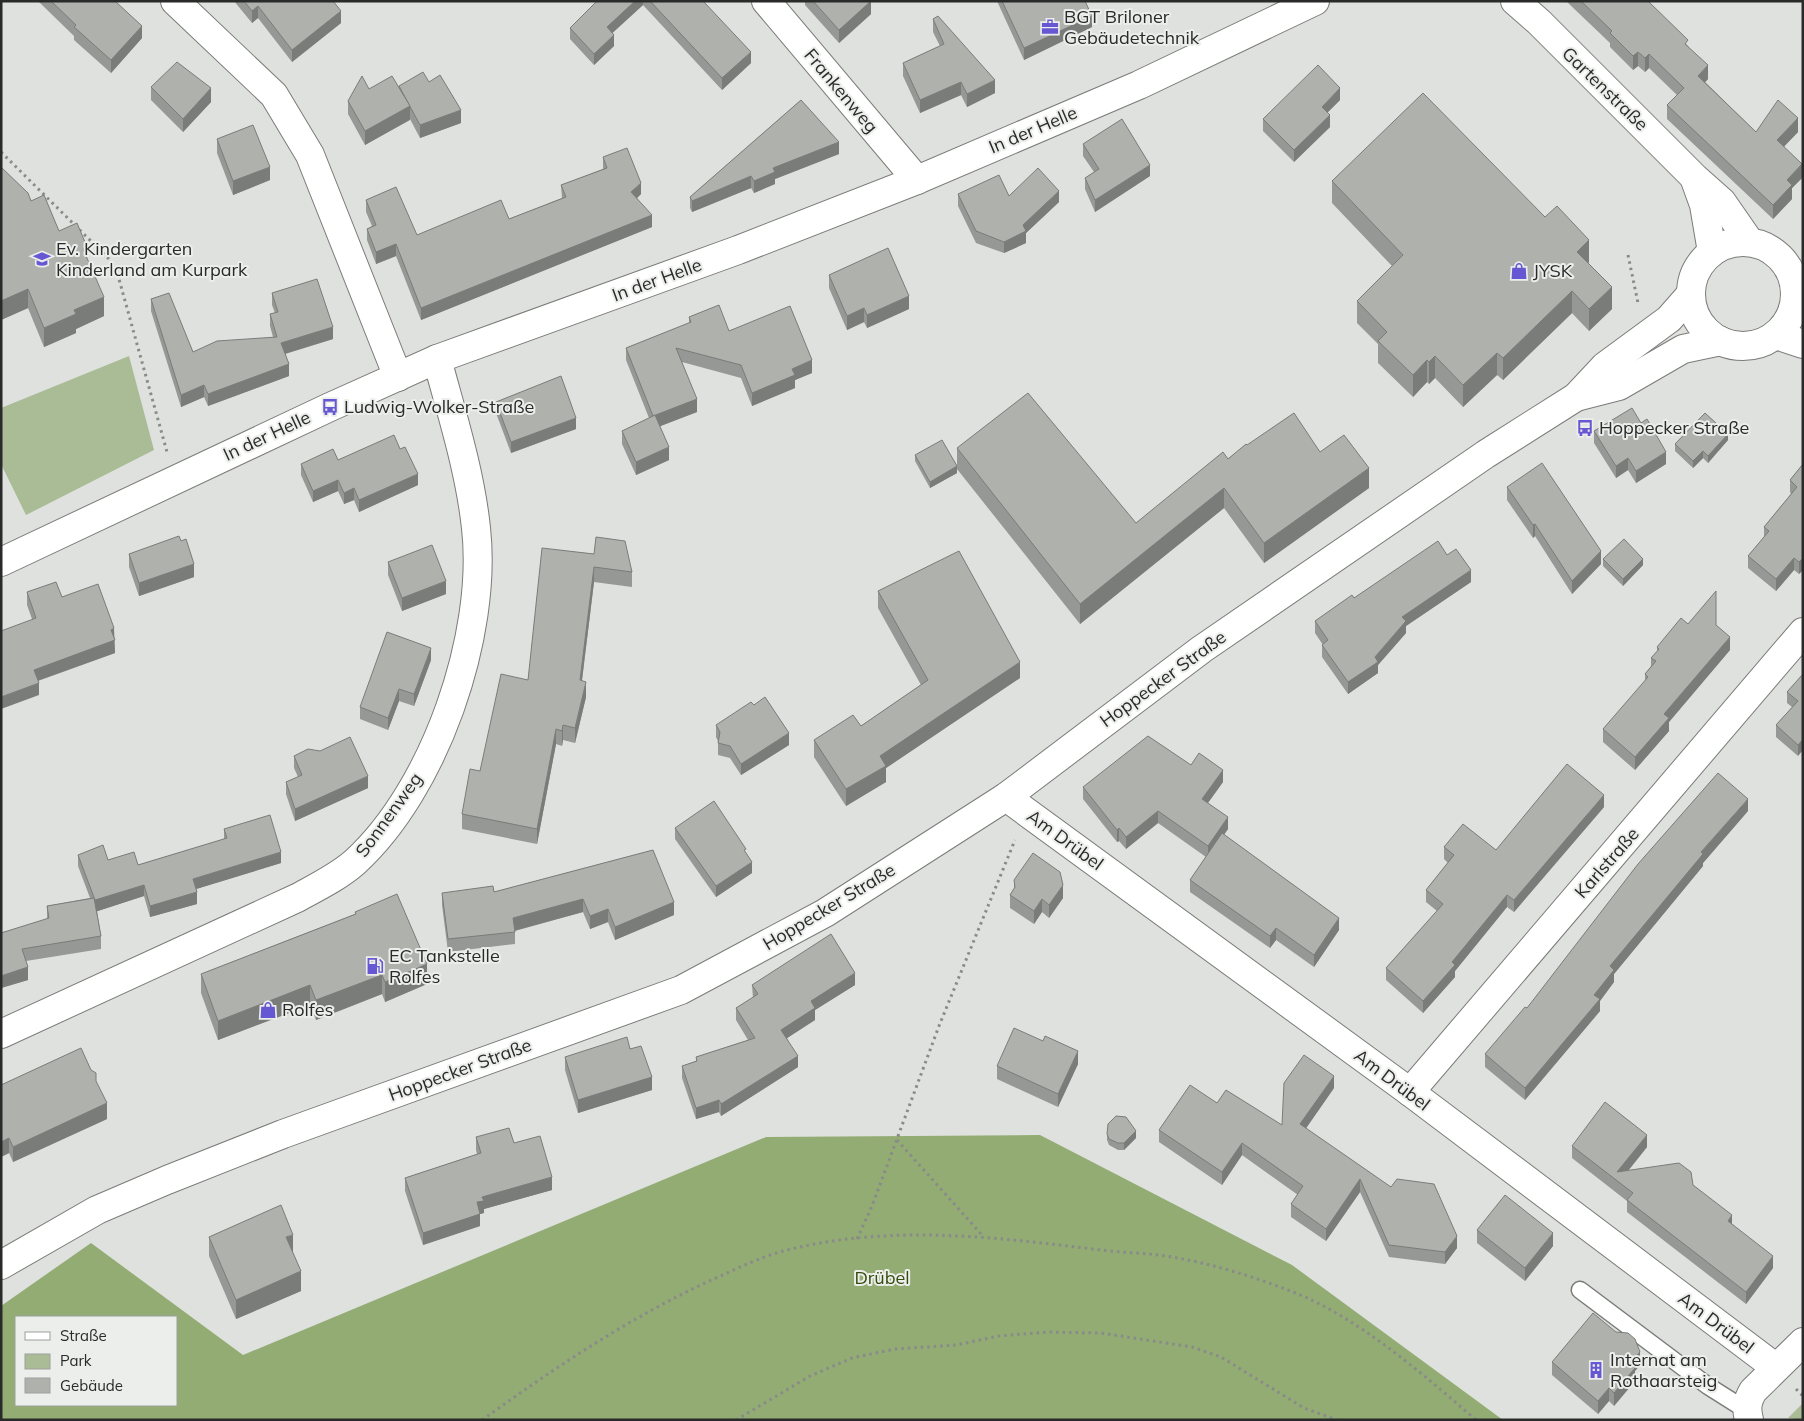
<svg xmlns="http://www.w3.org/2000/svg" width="1804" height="1421" viewBox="0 0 1804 1421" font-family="Mulish,sans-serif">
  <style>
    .green { fill: #a9bc96 }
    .forest { fill: #92ac73; fill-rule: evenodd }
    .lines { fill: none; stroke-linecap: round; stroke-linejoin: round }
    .service-casing { stroke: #7b7c79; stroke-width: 19 }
    .minor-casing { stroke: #7b7c79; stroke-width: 30 }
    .tertiary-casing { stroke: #7b7c79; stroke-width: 30 }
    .path { stroke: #898b89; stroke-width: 3; stroke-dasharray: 2.5 4; stroke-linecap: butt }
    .service { stroke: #fff; stroke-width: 16 }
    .minor { stroke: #fff; stroke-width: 28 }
    .tertiary { stroke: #fff; stroke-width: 28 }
    .wall { fill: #969895 }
    .shaded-wall { fill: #7a7c79 }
    .building { fill: #afb1ad; stroke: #7a7c79 }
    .labels { text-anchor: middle; stroke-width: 4; stroke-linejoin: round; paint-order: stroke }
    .poi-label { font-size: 18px; fill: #292a29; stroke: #eceeeb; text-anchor: start }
    .street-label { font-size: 18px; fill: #292a29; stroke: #eceeeb }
    .park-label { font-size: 18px; fill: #344b0d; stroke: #eceeeb }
  </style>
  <rect width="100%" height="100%" fill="#dfe1de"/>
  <!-- green -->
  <g class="green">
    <polygon points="129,356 154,450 26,515 1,464 1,408"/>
    <polygon points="1803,1403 1803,1420 1788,1418"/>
  </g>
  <!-- forest -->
  <path class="forest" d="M1040 1135 1292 1265 1503 1420H1V1306L91 1243 243 1355 766 1137ZM16 1317H176V1405H16Z"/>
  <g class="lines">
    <!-- service casing -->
    <g class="service-casing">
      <polyline id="service" points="1580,1290 1708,1386 1746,1410 1743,1416"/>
    </g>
    <!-- minor casing -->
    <g class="minor-casing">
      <g id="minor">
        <polyline points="175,1 274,95 310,155 398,377"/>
        <polyline points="766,1 917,180"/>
        <polyline points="1515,1 1539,22 1695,178 1722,202 1749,241"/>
        <polyline points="1695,180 1704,205 1712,252"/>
        <polyline points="1796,291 1803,290"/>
        <polyline points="1,562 330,407 437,359 738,250 917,180 1139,85 1315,1"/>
        <polyline points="1006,797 1410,1092 1775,1367"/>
        <path d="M1 1034 297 898C317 887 338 877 355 862 435 789 488 635 476 528 470 471 452 415 437 359"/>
        <polyline points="1410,1092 1803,632"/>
        <path d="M1749 1420C1746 1408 1747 1401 1753 1391L1803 1342"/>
      </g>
    </g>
    <!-- tertiary casing -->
    <g class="tertiary-casing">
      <g id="tertiary">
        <circle cx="1743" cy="294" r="52"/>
        <polyline points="1776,335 1803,344"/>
        <polyline points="1576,397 1619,386 1683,349 1721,341"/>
        <polyline points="1,1265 97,1210 167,1180 283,1134 681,990 825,913 1006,797 1202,649 1486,454 1576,397 1605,366 1669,319 1691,294"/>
      </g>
    </g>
    <!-- path -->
    <g class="path">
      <polyline points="1,152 108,258 117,272 167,452"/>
      <polyline points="1628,255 1638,303"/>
      <polyline points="897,1140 982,1235"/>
      <polyline points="857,1239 872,1206 939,1026 1015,840"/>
      <polyline points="1796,1389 1803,1396"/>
      <path d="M482 1420C553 1369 626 1320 705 1283 732 1271 759 1257 787 1250 891 1224 996 1237 1101 1250 1125 1253 1149 1253 1172 1257 1214 1264 1258 1278 1298 1294 1361 1320 1424 1375 1476 1420"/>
      <polyline points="736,1420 810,1376 852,1358 895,1349 956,1345 999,1336 1048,1332 1101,1333 1192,1347 1221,1357 1304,1408 1337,1420"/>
    </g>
    <!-- service -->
    <use href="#service" class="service"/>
    <!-- minor -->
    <use href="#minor" class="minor"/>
    <!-- tertiary -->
    <use href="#tertiary" class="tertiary"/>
  </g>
  <!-- wall -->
  <g class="wall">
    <polygon points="38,1 115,1 142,38 111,73 74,40 74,36"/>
    <polygon points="234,1 333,1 341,23 292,62 258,18 252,23"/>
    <polygon points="597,1 703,1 751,63 722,90 643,5 612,33 614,46 594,65 570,39 570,28"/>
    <polygon points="805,1 871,1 871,14 839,43 805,5"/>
    <polygon points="997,1 1085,1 1092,27 1024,60"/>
    <polygon points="1566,1 1648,1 1688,46 1708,79 1705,82 1756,132 1798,132 1784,146 1802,178 1792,188 1792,199 1773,219 1667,119 1667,105 1677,95 1649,68 1645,72 1638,66 1633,70 1610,47 1610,43"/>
    <polygon points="933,19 995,93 967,107 961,95 920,113 903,76 903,63 940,46 933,32"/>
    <polygon points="429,82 461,123 420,138 410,119 365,145 348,114 348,101 369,89 399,87 399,86"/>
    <polygon points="151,87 211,102 183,132 151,100"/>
    <polygon points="801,100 839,154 775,179 775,184 754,193 751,188 692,212 690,208 690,197"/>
    <polygon points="1340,100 1327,113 1330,127 1294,162 1263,131 1263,119"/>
    <polygon points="217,139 270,180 233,195 217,153"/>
    <polygon points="1083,144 1150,176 1095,212 1085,189 1085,178 1094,172 1083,156"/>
    <polygon points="603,157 641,194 637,198 652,227 421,320 396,256 376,264 367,240 367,229 372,226 366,212 366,200 417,235 509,219 562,198 561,185 603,169"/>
    <polygon points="1,168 59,231 87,258 104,316 76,329 76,333 44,347 28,308 1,320"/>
    <polygon points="1332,181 1589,262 1588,263 1612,309 1589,331 1572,313 1503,380 1497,375 1463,407 1435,378 1429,384 1427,382 1413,397 1378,363 1378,344 1357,323 1357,301 1392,266 1332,203"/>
    <polygon points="958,194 1009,196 1059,202 1026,233 1026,243 1004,253 976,243 958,206"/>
    <polygon points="829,275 909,309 867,328 864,322 847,330 829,288"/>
    <polygon points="272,293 333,339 285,354 289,376 208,406 204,397 181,407 151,311 151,299 193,352 273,337 270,326 270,314 275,313 272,305"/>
    <polygon points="689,317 729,331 812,373 795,380 795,388 752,406 741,378 682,362 697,412 660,426 669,460 636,475 622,444 622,431 649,418 626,360 626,348 689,323"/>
    <polygon points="496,402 576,429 511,453 496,413"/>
    <polygon points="1594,431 1666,464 1636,483 1628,470 1616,478 1594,443"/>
    <polygon points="1728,440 1708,463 1703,458 1693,468 1675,451 1675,444"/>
    <polygon points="1247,445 1320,452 1369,488 1264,563 1224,508 1080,624 957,469 957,448 1136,523"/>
    <polygon points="400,449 418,485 359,512 354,500 344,504 338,491 313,502 301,475 301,464 338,460"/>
    <polygon points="915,455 957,473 930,488 915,461"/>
    <polygon points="1803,464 1803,570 1799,574 1794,570 1776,591 1748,568 1748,556 1764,537 1764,527 1791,494 1790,492 1790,480"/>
    <polygon points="1507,487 1601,564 1572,594 1535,536 1533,538 1507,500"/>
    <polygon points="181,541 194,577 139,596 129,567 129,554"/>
    <polygon points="594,554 632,572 632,587 594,582 582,681 586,697 575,743 563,740 562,746 556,744 537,844 462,829 462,814 480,771"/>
    <polygon points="1447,555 1471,582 1406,626 1406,633 1378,665 1378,673 1348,694 1322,657 1322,645 1323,645 1315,633 1315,621 1354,598"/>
    <polygon points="1603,559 1643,565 1623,586 1603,566"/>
    <polygon points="388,562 446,594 402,611 388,575"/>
    <polygon points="878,591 1020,678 886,768 886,782 846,806 814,757 814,740 861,726 921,685 878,608"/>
    <polygon points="27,592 62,597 114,639 115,653 38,681 39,695 32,619 27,605"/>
    <polygon points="1688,624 1716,625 1730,650 1669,722 1669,731 1635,770 1603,742 1603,729 1645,682 1645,674 1651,666 1651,658 1657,652 1657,647"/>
    <polygon points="431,660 414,706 399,701 388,730 360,719 360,707"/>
    <polygon points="1803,674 1798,756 1776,737 1776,725 1792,707 1787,703 1787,692"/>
    <polygon points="716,725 789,745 741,775 730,758 718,755 718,741 716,737"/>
    <polygon points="294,756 368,788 295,821 286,794 286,782 298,777 294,768"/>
    <polygon points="1191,765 1223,782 1208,803 1228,829 1224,834 1339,930 1314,967 1276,940 1270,948 1190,892 1190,880 1206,857 1158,823 1126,849 1119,841 1117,842 1083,799 1083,787"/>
    <polygon points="1604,807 1514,912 1507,907 1455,971 1455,977 1423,1013 1386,980 1386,968 1437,911 1426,902 1426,890 1448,863 1444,859 1444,847 1496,850"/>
    <polygon points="1748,811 1703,863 1703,866 1614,974 1614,982 1600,1001 1600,1011 1525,1100 1485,1067 1485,1054 1527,1008"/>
    <polygon points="675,828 746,853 752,873 716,897 675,839"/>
    <polygon points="224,829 281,863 196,889 197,904 150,917 144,896 97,911 101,936 101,949 26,961 28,980 1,988 1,933 47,919 47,906 90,898 78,866 78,855 138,865 224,839"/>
    <polygon points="653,850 674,915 615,940 608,922 590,929 583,912 515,931 515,944 448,952 442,905 442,893 494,892"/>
    <polygon points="1014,880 1063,898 1049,918 1042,912 1034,924 1010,908 1010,895 1014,889"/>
    <polygon points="355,912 427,984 385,1002 382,994 316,1020 310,1005 218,1040 201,993 201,974 355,914"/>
    <polygon points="752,985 855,985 815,1010 815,1020 787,1038 798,1067 721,1116 719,1112 696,1119 682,1078 682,1066 696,1061 696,1057 748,1040 736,1020 736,1008 753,998"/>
    <polygon points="630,1049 652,1090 578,1113 565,1070 565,1057"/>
    <polygon points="1078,1064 1058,1107 997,1079 997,1066"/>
    <polygon points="96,1082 107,1119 13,1162 9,1153 1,1157 1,1085"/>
    <polygon points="1334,1088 1306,1128 1457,1248 1445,1264 1389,1257 1360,1192 1326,1241 1291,1217 1291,1204 1298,1195 1242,1155 1222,1185 1159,1142 1159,1130 1217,1103 1282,1125"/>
    <polygon points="1107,1134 1136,1138 1124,1150 1118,1150 1109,1145 1107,1140"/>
    <polygon points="476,1137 514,1143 552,1190 484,1209 484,1213 480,1214 480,1226 423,1245 405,1191 405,1178 477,1154 476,1150"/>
    <polygon points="1572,1146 1647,1147 1628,1171 1693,1185 1732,1224 1773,1268 1746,1304 1627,1212 1627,1201 1572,1158"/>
    <polygon points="1477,1230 1553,1246 1525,1281 1477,1243"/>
    <polygon points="209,1237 293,1253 301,1291 236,1319 209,1256"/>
    <polygon points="1552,1362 1640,1365 1635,1371 1635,1381 1614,1406 1609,1401 1598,1414 1552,1375"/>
  </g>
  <!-- shaded-wall -->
  <g class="shaded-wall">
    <polygon points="635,1 643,1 643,5 607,38 607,27"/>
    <polygon points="871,1 871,14 839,43 839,30"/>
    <polygon points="258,6 258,18 252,23 252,11"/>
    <polygon points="341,11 341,23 292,62 292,50"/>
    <polygon points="1092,16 1092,27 1024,60 1024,48"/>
    <polygon points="142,26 142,38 111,73 111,60"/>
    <polygon points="614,35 614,46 594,65 594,54"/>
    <polygon points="751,52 751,63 722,90 722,78"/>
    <polygon points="1638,52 1638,66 1633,70 1633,56"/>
    <polygon points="1649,54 1649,68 1645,72 1645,58"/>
    <polygon points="1708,65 1708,79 1698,90 1698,76"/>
    <polygon points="995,80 995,93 967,107 967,94"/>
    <polygon points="961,82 961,95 920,113 920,100"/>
    <polygon points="211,88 211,102 183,132 183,119"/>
    <polygon points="1340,88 1340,100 1322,118 1322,107"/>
    <polygon points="410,106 410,120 365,145 365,131"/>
    <polygon points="461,110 461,123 420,138 420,125"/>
    <polygon points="1330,115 1330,127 1294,162 1294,150"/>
    <polygon points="1798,118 1798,132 1777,154 1777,140"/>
    <polygon points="839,142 839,154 775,179 775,184 754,193 754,181 773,168"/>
    <polygon points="1802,164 1802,178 1792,188 1792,199 1773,219 1773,205 1787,180"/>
    <polygon points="1150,165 1150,176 1095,212 1095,200"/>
    <polygon points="270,167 270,180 233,195 233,181"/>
    <polygon points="751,176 751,188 692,212 692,201"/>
    <polygon points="641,183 641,194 631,204 631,192"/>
    <polygon points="1059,191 1059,202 1026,233 1026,243 1004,253 1004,242"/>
    <polygon points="652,215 652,227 421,320 421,308"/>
    <polygon points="1589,240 1589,262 1577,274 1577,252"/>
    <polygon points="396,244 396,256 376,264 376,252"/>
    <polygon points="87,247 87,267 83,249"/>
    <polygon points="1612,287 1612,309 1589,331 1589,309"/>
    <polygon points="28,289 28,308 1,320 1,301"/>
    <polygon points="1572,291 1572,313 1503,380 1503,358"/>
    <polygon points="909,296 909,309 867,328 867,315"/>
    <polygon points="104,297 104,316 76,329 76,333 44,347 44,328 74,310"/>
    <polygon points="864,308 864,322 847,330 847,316"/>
    <polygon points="333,327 333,339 281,355 281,343"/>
    <polygon points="1497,353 1497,375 1463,407 1463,385"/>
    <polygon points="1435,356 1435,378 1429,384 1429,362"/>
    <polygon points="812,360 812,373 795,380 795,388 752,406 752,393 792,369"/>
    <polygon points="1427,360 1427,382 1413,397 1413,375"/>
    <polygon points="289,364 289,376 208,406 208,394"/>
    <polygon points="204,385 204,397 181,407 181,395"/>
    <polygon points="697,399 697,412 653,429 653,416"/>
    <polygon points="576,418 576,429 511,453 511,442"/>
    <polygon points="1728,434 1728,440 1708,463 1708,456"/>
    <polygon points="669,447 669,460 636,475 636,462"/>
    <polygon points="1703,451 1703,458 1693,468 1693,461"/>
    <polygon points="1666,452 1666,464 1636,483 1636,471"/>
    <polygon points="1628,458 1628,470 1616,478 1616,466"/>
    <polygon points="957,466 957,473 930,488 930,482"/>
    <polygon points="1369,468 1369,488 1264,563 1264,543"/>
    <polygon points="418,474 418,485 359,512 359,500"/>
    <polygon points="338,480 338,491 313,502 313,491"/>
    <polygon points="354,488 354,500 344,504 344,493"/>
    <polygon points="1224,488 1224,508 1080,624 1080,604"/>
    <polygon points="1535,524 1535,536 1533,538 1533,525"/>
    <polygon points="1601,551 1601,564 1572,594 1572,581"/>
    <polygon points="1794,558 1794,570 1776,591 1776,579"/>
    <polygon points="1803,558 1803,570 1799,574 1799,562"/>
    <polygon points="1643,559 1643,565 1623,586 1623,579"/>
    <polygon points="194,564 194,577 139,596 139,583"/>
    <polygon points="594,567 594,582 580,695 580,680"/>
    <polygon points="1471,570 1471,582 1406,626 1406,633 1378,665 1378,673 1348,694 1348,682 1375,657 1402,617"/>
    <polygon points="446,581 446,594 402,611 402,598"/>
    <polygon points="114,628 115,653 34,682 34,670 111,630"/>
    <polygon points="1730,637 1730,650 1669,722 1669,731 1635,770 1635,757 1664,714"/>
    <polygon points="431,648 431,660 414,706 414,694"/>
    <polygon points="1020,662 1020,678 886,768 886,782 846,806 846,789 880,756"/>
    <polygon points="586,682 586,697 575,743 575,728"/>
    <polygon points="39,683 39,695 1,709 1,697"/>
    <polygon points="399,689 399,701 388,730 388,718"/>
    <polygon points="563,725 563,740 562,746 562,731"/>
    <polygon points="556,729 556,744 537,844 537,829"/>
    <polygon points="789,733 789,745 741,775 741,764"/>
    <polygon points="1803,739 1803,750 1798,756 1798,745"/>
    <polygon points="1223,770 1223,782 1202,811 1202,799"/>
    <polygon points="368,776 368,788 295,821 295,809"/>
    <polygon points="1604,795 1604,807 1514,912 1514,900"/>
    <polygon points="1748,799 1748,811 1703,863 1703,866 1614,974 1614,982 1600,1001 1600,1011 1525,1100 1525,1088 1594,995 1610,966 1701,852"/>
    <polygon points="1158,811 1158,823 1126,849 1126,837"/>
    <polygon points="1228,817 1228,829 1208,858 1208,846"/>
    <polygon points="1119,828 1119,841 1117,842 1117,830"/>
    <polygon points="281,852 281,863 193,890 193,879"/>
    <polygon points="752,862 752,873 716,897 716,886"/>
    <polygon points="144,885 144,896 95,912 95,900"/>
    <polygon points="1063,885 1063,898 1049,918 1049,905"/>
    <polygon points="197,892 197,904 150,917 150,906"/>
    <polygon points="1507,895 1507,907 1455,971 1455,977 1423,1013 1423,1001 1452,962"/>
    <polygon points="583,899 583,912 513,931 513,918"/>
    <polygon points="1042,899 1042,912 1034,924 1034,911"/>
    <polygon points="674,902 674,915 615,940 615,927"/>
    <polygon points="608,909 608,922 590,929 590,916"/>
    <polygon points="1339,918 1339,930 1314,967 1314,955"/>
    <polygon points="1276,928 1276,940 1270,948 1270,936"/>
    <polygon points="427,964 427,984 385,1002 385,982"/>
    <polygon points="28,967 28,980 1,988 1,976"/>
    <polygon points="855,973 855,985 815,1010 815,1020 781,1042 781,1030 811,1001"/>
    <polygon points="382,975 382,994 316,1020 316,1000"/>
    <polygon points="310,985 310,1005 218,1040 218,1021"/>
    <polygon points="1078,1051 1078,1064 1058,1107 1058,1094"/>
    <polygon points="798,1056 798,1067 721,1116 721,1104"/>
    <polygon points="1334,1076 1334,1088 1300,1137 1300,1124"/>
    <polygon points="652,1077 652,1090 578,1113 578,1100"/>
    <polygon points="719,1100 719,1112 696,1119 696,1108"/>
    <polygon points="107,1103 107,1119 13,1162 13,1147"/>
    <polygon points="1136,1131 1136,1138 1124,1150 1124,1143"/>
    <polygon points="1647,1135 1647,1147 1619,1182 1617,1172"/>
    <polygon points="9,1138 9,1153 1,1157 1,1142"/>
    <polygon points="1242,1143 1242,1155 1222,1185 1222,1172"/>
    <polygon points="552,1177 552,1190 484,1209 484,1213 480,1214 480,1226 423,1245 423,1233 477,1202 482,1197"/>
    <polygon points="1360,1179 1360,1192 1326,1241 1326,1229"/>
    <polygon points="1732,1215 1732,1227 1728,1221"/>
    <polygon points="1553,1233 1553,1246 1525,1281 1525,1268"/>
    <polygon points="293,1235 293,1254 286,1237"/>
    <polygon points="1457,1236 1457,1248 1445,1264 1445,1252"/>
    <polygon points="1773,1256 1773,1268 1746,1304 1746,1292"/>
    <polygon points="301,1271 301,1291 236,1319 236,1300"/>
    <polygon points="1640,1352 1640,1365 1635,1371 1635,1381 1614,1406 1614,1393 1630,1363"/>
    <polygon points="1609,1388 1609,1401 1598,1414 1598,1401"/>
  </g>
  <!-- building -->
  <g class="building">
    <polygon points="51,1 115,1 142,26 111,60 74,27 76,25"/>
    <polygon points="244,1 333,1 341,11 292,50 258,6 252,11"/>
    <polygon points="597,1 635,1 607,27 614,35 594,54 570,28"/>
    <polygon points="650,1 703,1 751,52 722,78"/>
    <polygon points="813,1 871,1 839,30"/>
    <polygon points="1002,1 1085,1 1092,16 1024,48"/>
    <polygon points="1581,1 1648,1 1688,40 1685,44 1708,65 1698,76 1756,132 1778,100 1798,118 1777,140 1802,164 1787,180 1792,185 1773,205 1667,105 1684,88 1649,54 1645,58 1638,52 1633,56 1610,33 1612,31"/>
    <polygon points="938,16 995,80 967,94 961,82 920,100 903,63 944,44 933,19"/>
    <polygon points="177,62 211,88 183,119 151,87"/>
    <polygon points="1318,65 1340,88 1322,107 1330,115 1294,150 1263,119"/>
    <polygon points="423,72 429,82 440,75 461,110 420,125 399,86"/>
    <polygon points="362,76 369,89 392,76 410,106 365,131 348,101"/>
    <polygon points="1423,93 1545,217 1557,206 1589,240 1577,252 1612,287 1589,309 1572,291 1503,358 1497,353 1463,385 1435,356 1429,362 1427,360 1413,375 1378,341 1387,332 1357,301 1403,255 1332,181"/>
    <polygon points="801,100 839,142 773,168 775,172 754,181 751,176 692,201 690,197"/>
    <polygon points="1122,119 1150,165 1095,200 1085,178 1099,169 1083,144"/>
    <polygon points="253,125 270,167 233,181 217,139"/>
    <polygon points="627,148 641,183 631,192 652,215 421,308 396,244 376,252 367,229 376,225 366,200 396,187 417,235 501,200 509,219 566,197 561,185 607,168 603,157"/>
    <polygon points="1,168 2,168 28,193 31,201 44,195 59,231 77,223 87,247 83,249 104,297 74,310 76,314 44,328 28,289 1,301"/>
    <polygon points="1038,168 1059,191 1023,225 1026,231 1004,242 976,231 958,194 999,175 1009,196"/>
    <polygon points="888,248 909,296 867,315 864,308 847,316 829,275"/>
    <polygon points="317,279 333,327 281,343 289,364 208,394 204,385 181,395 151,299 169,293 193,352 217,341 277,337 270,314 278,312 272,293"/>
    <polygon points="719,305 729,331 790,306 812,360 792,369 795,375 752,393 741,365 676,348 697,399 653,416 626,348 691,322 689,317"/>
    <polygon points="561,376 576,418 511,442 496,402"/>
    <polygon points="1028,393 1136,523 1223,452 1228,459 1246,444 1247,445 1294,413 1320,452 1344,435 1369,468 1264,543 1224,488 1080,604 957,448"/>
    <polygon points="1632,408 1641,423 1647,419 1666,452 1636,471 1628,458 1616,466 1594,431"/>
    <polygon points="1705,413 1728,434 1708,456 1703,451 1693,461 1675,444"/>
    <polygon points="655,415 669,447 636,462 622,431"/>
    <polygon points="394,435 400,449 405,447 418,474 359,500 354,488 344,493 338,480 313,491 301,464 333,449 338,460"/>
    <polygon points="942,440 957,466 930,482 915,455"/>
    <polygon points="1542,463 1601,551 1572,581 1535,524 1533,525 1507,487"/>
    <polygon points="1803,464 1803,558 1799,562 1794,558 1776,579 1748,556 1769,531 1764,527 1797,487 1790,480"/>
    <polygon points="179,536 181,541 186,539 194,564 139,583 129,554"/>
    <polygon points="596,537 625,541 632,572 594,567 580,680 586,682 575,728 563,725 562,731 556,729 537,829 462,814 470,769 480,771 501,674 528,680 542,548 594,554"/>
    <polygon points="1624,539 1643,559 1623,579 1603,559"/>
    <polygon points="1438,541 1447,555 1456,549 1471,570 1402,617 1406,621 1375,657 1378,662 1348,682 1322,645 1328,640 1315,621 1352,595 1354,598"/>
    <polygon points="432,545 446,581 402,598 388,562"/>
    <polygon points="959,551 1020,662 880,756 886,766 846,789 814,740 853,715 861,726 928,680 878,591"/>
    <polygon points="56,582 62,597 98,584 114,628 111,630 115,640 34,670 39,683 1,697 1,631 36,618 27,592"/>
    <polygon points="1716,591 1716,625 1730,637 1664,714 1669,718 1635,757 1603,729 1648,677 1645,674 1656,661 1651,658 1659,649 1657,647 1681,618 1688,624"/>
    <polygon points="387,632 431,648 414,694 399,689 388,718 360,707"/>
    <polygon points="1803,674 1803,739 1798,745 1776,725 1798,701 1787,692"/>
    <polygon points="765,697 789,733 741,764 730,746 718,743 720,732 716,725 751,702 754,705"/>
    <polygon points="1148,736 1191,765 1199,753 1223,770 1202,799 1228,817 1208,846 1158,811 1126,837 1119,828 1117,830 1083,787"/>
    <polygon points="350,737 368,776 295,809 286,782 302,775 294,756 308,749 320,751"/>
    <polygon points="1567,764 1604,795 1514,900 1507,895 1452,962 1455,965 1423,1001 1386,968 1443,904 1426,890 1454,855 1444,847 1463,824 1496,850"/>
    <polygon points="1718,773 1748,799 1701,852 1703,854 1610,966 1614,970 1594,995 1600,999 1525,1088 1485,1054 1525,1007 1527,1008 1638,864"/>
    <polygon points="714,801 746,849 744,850 752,862 716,886 675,828"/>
    <polygon points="270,815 281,852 193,879 197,892 150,906 144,885 95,900 78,855 103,845 108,860 134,852 138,865 227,838 224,829"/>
    <polygon points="1222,833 1339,918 1314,955 1276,928 1270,936 1190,880"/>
    <polygon points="653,850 674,902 615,927 608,909 590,916 583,899 513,918 515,932 448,939 442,893 493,886 494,892"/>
    <polygon points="1033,853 1060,872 1063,885 1049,905 1042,899 1034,911 1010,895 1015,887 1014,880"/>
    <polygon points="397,894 427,964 385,982 382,975 316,1000 310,985 218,1021 201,974 356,914 355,912"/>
    <polygon points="94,898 101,936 22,949 28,967 1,976 1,933 49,918 47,906"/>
    <polygon points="831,934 855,973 811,1001 815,1008 781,1030 798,1056 721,1104 719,1100 696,1108 682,1066 697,1061 696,1057 755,1038 736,1008 758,994 752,985"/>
    <polygon points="1014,1028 1043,1041 1045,1036 1078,1051 1058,1094 997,1066"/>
    <polygon points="627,1037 630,1049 641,1046 652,1077 578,1100 565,1057"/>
    <polygon points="81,1048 91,1070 96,1073 96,1081 107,1103 13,1147 9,1138 1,1142 1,1085"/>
    <polygon points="1304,1055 1334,1076 1300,1124 1391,1187 1397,1179 1434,1184 1457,1236 1445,1252 1389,1245 1360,1179 1326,1229 1291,1204 1303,1186 1242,1143 1222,1172 1159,1130 1190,1085 1217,1103 1226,1090 1282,1125 1284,1083"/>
    <polygon points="1605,1102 1647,1135 1617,1172 1679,1163 1691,1172 1693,1185 1732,1215 1728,1221 1773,1256 1746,1292 1627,1200 1633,1193 1572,1146"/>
    <polygon points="1116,1116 1126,1117 1136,1131 1124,1143 1118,1143 1109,1139 1107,1134 1108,1124"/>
    <polygon points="509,1128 514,1143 540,1136 552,1177 482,1197 484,1201 477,1202 480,1214 423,1233 405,1178 481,1153 476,1137"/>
    <polygon points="1505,1195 1553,1233 1525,1268 1477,1230"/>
    <polygon points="281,1205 293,1235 286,1237 301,1271 236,1300 209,1237"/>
    <polygon points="1593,1313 1616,1332 1628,1333 1635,1339 1640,1352 1630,1363 1635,1368 1614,1393 1609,1388 1598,1401 1552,1362"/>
  </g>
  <!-- icons -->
  <defs>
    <g id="office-bare" transform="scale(1.35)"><path d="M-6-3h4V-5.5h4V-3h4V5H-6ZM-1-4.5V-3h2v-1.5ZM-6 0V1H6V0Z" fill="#6558d2" stroke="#eceeeb" stroke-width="2.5" paint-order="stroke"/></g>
    <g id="school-bare" transform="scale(1.35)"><path d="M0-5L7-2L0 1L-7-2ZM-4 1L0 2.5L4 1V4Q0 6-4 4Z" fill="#6558d2" stroke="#eceeeb" stroke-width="2.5" paint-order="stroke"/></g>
    <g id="shop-bare" transform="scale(1.35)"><path d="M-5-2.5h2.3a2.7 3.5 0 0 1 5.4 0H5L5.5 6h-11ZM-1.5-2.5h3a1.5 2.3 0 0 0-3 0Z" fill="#6558d2" stroke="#eceeeb" stroke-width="2.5" paint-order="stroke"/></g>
    <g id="bus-bare" transform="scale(1.35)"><path d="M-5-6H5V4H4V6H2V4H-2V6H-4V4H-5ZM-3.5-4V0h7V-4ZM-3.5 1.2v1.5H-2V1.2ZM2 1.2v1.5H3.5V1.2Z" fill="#6558d2" stroke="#eceeeb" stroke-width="2.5" paint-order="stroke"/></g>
    <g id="fuel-bare" transform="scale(1.35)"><path d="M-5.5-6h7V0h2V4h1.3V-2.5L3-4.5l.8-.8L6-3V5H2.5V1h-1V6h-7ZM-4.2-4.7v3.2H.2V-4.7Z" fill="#6558d2" stroke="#eceeeb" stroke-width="2.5" paint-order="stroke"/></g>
    <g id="building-bare" transform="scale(1.35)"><path d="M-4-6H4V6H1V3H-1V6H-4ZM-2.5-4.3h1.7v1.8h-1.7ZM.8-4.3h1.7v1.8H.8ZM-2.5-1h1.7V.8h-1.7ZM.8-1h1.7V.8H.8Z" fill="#6558d2" stroke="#eceeeb" stroke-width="2.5" paint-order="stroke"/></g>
  </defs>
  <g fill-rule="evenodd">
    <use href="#office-bare" x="1050" y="27"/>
    <use href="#school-bare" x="42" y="259"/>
    <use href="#shop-bare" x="1519" y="271"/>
    <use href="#bus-bare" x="330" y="407"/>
    <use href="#bus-bare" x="1585" y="428"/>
    <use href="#fuel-bare" x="375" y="966"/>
    <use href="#shop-bare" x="268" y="1010"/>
    <use href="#building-bare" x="1596" y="1370"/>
  </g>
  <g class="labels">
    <!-- poi labels -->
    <g class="poi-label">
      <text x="1064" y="23">BGT Briloner<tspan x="1064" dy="21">Gebäudetechnik</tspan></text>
      <text x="56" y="255">Ev. Kindergarten<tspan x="56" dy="21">Kinderland am Kurpark</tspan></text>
      <text x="1533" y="277">JYSK</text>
      <text x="344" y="413">Ludwig-Wolker-Straße</text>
      <text x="1599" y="434">Hoppecker Straße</text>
      <text x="389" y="962">EC Tankstelle<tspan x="389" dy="21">Rolfes</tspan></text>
      <text x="282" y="1016">Rolfes</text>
      <text x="1610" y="1366">Internat am<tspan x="1610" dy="21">Rothaarsteig</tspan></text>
    </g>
    <!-- street labels -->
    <g class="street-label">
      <text transform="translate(1605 89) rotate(44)" y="6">Gartenstraße</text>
      <text transform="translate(841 91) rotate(50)" y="6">Frankenweg</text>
      <text transform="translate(1033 130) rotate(-23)" y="6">In der Helle</text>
      <text transform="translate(657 280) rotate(-20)" y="6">In der Helle</text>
      <text transform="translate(267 436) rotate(-25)" y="6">In der Helle</text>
      <text transform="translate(1163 679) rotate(-36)" y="6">Hoppecker Straße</text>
      <text transform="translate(389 815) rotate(-54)" y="6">Sonnenweg</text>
      <text transform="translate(1065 840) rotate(36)" y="6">Am Drübel</text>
      <text transform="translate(1607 863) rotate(-49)" y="6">Karlstraße</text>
      <text transform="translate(829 907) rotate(-31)" y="6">Hoppecker Straße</text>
      <text transform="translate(460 1070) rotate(-20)" y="6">Hoppecker Straße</text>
      <text transform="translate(1392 1080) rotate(37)" y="6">Am Drübel</text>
      <text transform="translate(1716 1323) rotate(37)" y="6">Am Drübel</text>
    </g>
    <!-- park labels -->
    <g class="park-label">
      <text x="882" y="1284">Drübel</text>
    </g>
  </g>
  <!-- border -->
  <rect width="1804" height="1421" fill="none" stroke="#292a29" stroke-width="5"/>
  <!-- legend -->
  <rect x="15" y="1316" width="162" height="90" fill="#eceeeb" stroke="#9ea09d"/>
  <rect x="25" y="1332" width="25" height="8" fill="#ffffff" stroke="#9ea09d"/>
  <text x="60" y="1341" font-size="15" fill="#292a29">Straße</text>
  <rect x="25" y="1354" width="25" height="15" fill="#a9bc96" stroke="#9ea09d"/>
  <text x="60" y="1366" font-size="15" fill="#292a29">Park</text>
  <rect x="25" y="1378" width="25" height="15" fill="#afb1ad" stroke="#9ea09d"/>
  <text x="60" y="1391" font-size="15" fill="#292a29">Gebäude</text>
</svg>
